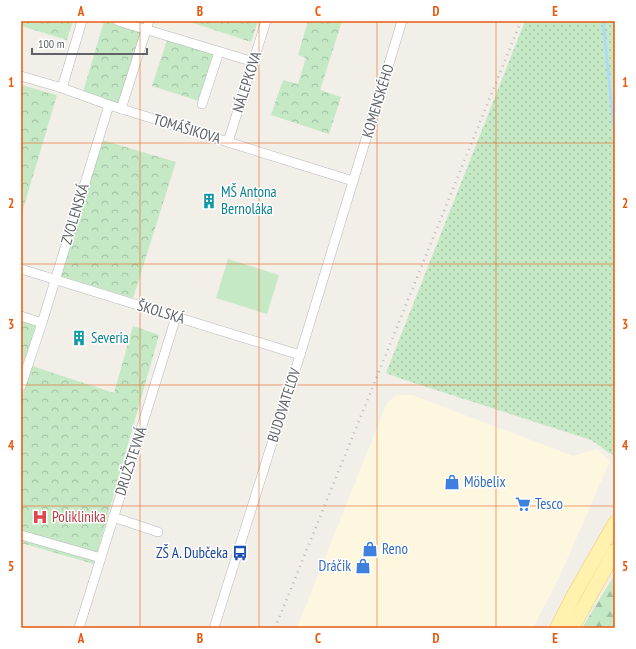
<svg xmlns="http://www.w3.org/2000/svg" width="636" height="649" viewBox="0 0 636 649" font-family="'PT Sans Narrow',sans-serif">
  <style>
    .commercial { fill: #fef7e0 }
    .grass { fill: url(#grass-dots) }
    .forest { fill: url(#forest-firs) }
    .park { fill: url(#park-crowns) }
    .pitch { fill: #c5e8c5 }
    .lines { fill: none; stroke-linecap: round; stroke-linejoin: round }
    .stream { stroke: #aadaff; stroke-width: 2.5 }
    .minor-casing { stroke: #b5b8bc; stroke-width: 10 }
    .primary-casing { stroke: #f2c960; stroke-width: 15 }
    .minor { stroke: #fff; stroke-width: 9 }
    .primary { stroke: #fff2af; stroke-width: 14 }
    .rail { stroke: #b6b7b8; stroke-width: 2.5; stroke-dasharray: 1 5; stroke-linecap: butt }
    .grid { fill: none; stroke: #e8590c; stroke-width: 1; stroke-opacity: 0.55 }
    .labels { text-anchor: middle; stroke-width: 3; stroke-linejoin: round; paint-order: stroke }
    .street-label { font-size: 15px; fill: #5f6368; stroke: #fff }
    .culture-label { font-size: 15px; fill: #0d838f; stroke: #fff; text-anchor: start }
    .shop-label { font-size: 15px; fill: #366cbe; stroke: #fff; text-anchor: start }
    .health-label { font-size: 15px; fill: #be3a42; stroke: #fff; text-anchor: start }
    .transit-label { font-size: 15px; fill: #164399; stroke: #fff; text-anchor: end }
    .neatline { fill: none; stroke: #e8590c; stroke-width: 1.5 }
    .grid-label { font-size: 13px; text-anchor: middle; font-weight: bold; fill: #e8590c }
  </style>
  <defs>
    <pattern id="grass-dots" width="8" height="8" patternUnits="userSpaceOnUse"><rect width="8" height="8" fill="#c5e8c5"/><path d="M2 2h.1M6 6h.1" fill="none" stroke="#a3c0a4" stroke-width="1.8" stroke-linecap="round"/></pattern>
    <pattern id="forest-firs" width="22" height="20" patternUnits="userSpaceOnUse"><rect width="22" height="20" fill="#c5e8c5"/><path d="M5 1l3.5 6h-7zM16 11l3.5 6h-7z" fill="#a3c0a4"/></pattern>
    <pattern id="park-crowns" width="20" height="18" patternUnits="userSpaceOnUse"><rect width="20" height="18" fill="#c5e8c5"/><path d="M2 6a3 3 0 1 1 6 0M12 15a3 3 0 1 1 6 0" fill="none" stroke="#a3c0a4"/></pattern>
  </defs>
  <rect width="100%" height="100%" fill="#f1efe8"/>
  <!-- commercial -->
  <polygon class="commercial" points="397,395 412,395 573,456 597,449 610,461 558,580 533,628 297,628 387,403"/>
  <!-- grass -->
  <polygon class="grass" points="525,21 615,21 615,457 591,440 402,379 386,373"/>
  <!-- forest -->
  <polygon class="forest" points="615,574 615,628 582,628"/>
  <!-- park -->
  <g class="park">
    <polygon points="21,21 73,21 67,40 21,26"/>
    <polygon points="104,21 146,21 119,104 83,92"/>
    <polygon points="187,21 258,21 251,42"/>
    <polygon points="308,21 342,21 320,90 341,97 329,134 271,115 283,80 298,84 306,58 298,55"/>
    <polygon points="169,34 220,52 202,102 152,86"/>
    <polygon points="21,85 57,95 21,216"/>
    <polygon points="102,140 176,162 133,298 61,276"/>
    <polygon points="21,320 36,326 25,363 21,362"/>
    <polygon points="133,326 159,335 94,564 21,543 21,400 32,366 114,393"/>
  </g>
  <!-- pitch -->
  <polygon class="pitch" points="228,259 279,275 267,314 216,298"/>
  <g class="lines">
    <!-- stream -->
    <polyline class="stream" points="603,21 615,138"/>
    <!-- minor casing -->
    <g class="minor-casing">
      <g id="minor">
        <polyline points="118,21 254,62"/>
        <polyline points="21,76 62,88 109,105 353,181"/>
        <polyline points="62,88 82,21"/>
        <polyline points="202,104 219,52"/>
        <polyline points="121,109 149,21"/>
        <polyline points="228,142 266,21"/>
        <polyline points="21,269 300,355"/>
        <polyline points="21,316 42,323"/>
        <polyline points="21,386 42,323 109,105"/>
        <polyline points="113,517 158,532"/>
        <polyline points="21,535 101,558"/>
        <polyline points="79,628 176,317"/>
        <polyline points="214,628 278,424 300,355 402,21"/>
      </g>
    </g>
    <!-- primary casing -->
    <g class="primary-casing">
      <g id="primary">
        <polyline points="557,628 575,593 615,523"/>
        <polyline points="572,628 615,551"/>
      </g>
    </g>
    <!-- minor -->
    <use href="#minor" class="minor"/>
    <!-- primary -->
    <use href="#primary" class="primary"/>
    <!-- rail -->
    <polyline class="rail" points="275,628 521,21"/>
  </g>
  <!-- grid -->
  <path class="grid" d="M140 21V628M259 21V628M377 21V628M496 21V628M21 143H615M21 264H615M21 385H615M21 506H615"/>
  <!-- icons -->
  <defs>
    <g id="building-bare" transform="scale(1.2)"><path d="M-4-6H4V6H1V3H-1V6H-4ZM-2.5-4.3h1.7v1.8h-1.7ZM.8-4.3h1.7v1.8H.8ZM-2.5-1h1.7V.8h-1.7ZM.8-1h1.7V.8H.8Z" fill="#0f9aa8" stroke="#fff" stroke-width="2.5" paint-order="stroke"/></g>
    <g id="shop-bare" transform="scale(1.2)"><path d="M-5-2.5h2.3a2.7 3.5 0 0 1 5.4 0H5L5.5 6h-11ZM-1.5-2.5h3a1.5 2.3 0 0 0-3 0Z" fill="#3f7fe0" stroke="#fff" stroke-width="2.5" paint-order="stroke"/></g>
    <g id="supermarket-bare" transform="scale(1.2)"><path d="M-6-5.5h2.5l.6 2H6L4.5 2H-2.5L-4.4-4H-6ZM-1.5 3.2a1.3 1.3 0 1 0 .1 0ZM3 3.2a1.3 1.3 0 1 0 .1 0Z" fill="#3f7fe0" stroke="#fff" stroke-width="2.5" paint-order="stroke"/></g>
    <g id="hospital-bare" transform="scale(1.2)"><path d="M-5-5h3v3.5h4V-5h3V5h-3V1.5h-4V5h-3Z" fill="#e0444e" stroke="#fff" stroke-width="2.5" paint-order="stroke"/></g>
    <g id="bus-bare" transform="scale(1.2)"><path d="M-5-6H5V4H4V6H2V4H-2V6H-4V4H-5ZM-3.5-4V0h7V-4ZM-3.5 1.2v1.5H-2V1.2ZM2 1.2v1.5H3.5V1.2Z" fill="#1a4fb4" stroke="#fff" stroke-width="2.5" paint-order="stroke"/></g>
  </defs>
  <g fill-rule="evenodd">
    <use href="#building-bare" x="209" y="201"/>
    <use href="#building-bare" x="79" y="338"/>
    <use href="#shop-bare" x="452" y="482"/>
    <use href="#supermarket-bare" x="523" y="504"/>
    <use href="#hospital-bare" x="40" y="517"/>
    <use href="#shop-bare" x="370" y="549"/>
    <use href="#bus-bare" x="240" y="553"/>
    <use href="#shop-bare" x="363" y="566"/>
  </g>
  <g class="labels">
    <!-- street labels -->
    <g class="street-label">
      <text transform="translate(247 82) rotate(-72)" y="5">NÁLEPKOVA</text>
      <text transform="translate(378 101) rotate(-73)" y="5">KOMENSKÉHO</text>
      <text transform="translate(187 129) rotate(17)" y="5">TOMÁŠIKOVA</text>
      <text transform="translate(75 214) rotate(-73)" y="5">ZVOLENSKÁ</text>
      <text transform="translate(161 312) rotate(17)" y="5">ŠKOLSKÁ</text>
      <text transform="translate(284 405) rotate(-72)" y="5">BUDOVATEĽOV</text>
      <text transform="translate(131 461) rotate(-72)" y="5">DRUŽSTEVNÁ</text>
    </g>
    <!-- culture labels -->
    <g class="culture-label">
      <text x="221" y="197">MŠ Antona<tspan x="221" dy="17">Bernoláka</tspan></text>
      <text x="91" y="343">Severia</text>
    </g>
    <!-- shop labels -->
    <g class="shop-label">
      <text x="464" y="487">Möbelix</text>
      <text x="535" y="509">Tesco</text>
      <text x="382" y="554">Reno</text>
      <text x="351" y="571" text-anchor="end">Dráčik</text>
    </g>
    <!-- health labels -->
    <g class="health-label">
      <text x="52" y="522">Poliklinika</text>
    </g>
    <!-- transit labels -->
    <g class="transit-label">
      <text x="228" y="558">ZŠ A. Dubčeka</text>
    </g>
  </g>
  <!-- border -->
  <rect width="636" height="649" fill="none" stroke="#ffffff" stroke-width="44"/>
  <!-- scale -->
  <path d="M32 48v6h115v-6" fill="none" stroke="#5f6368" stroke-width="2"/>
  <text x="38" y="48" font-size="12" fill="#5f6368" stroke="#ffffff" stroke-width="3" paint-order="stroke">100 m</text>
  <rect x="22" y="22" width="592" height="605" class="neatline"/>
  <g class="grid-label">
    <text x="81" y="16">A</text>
    <text x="200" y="16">B</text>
    <text x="318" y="16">C</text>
    <text x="436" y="16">D</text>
    <text x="555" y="16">E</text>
    <text x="11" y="87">1</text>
    <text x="625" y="87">1</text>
    <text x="11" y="208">2</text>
    <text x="625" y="208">2</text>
    <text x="11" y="329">3</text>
    <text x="625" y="329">3</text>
    <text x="11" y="450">4</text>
    <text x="625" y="450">4</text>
    <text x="11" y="571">5</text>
    <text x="625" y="571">5</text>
    <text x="81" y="643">A</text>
    <text x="200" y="643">B</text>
    <text x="318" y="643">C</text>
    <text x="436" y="643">D</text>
    <text x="555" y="643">E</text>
  </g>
</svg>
